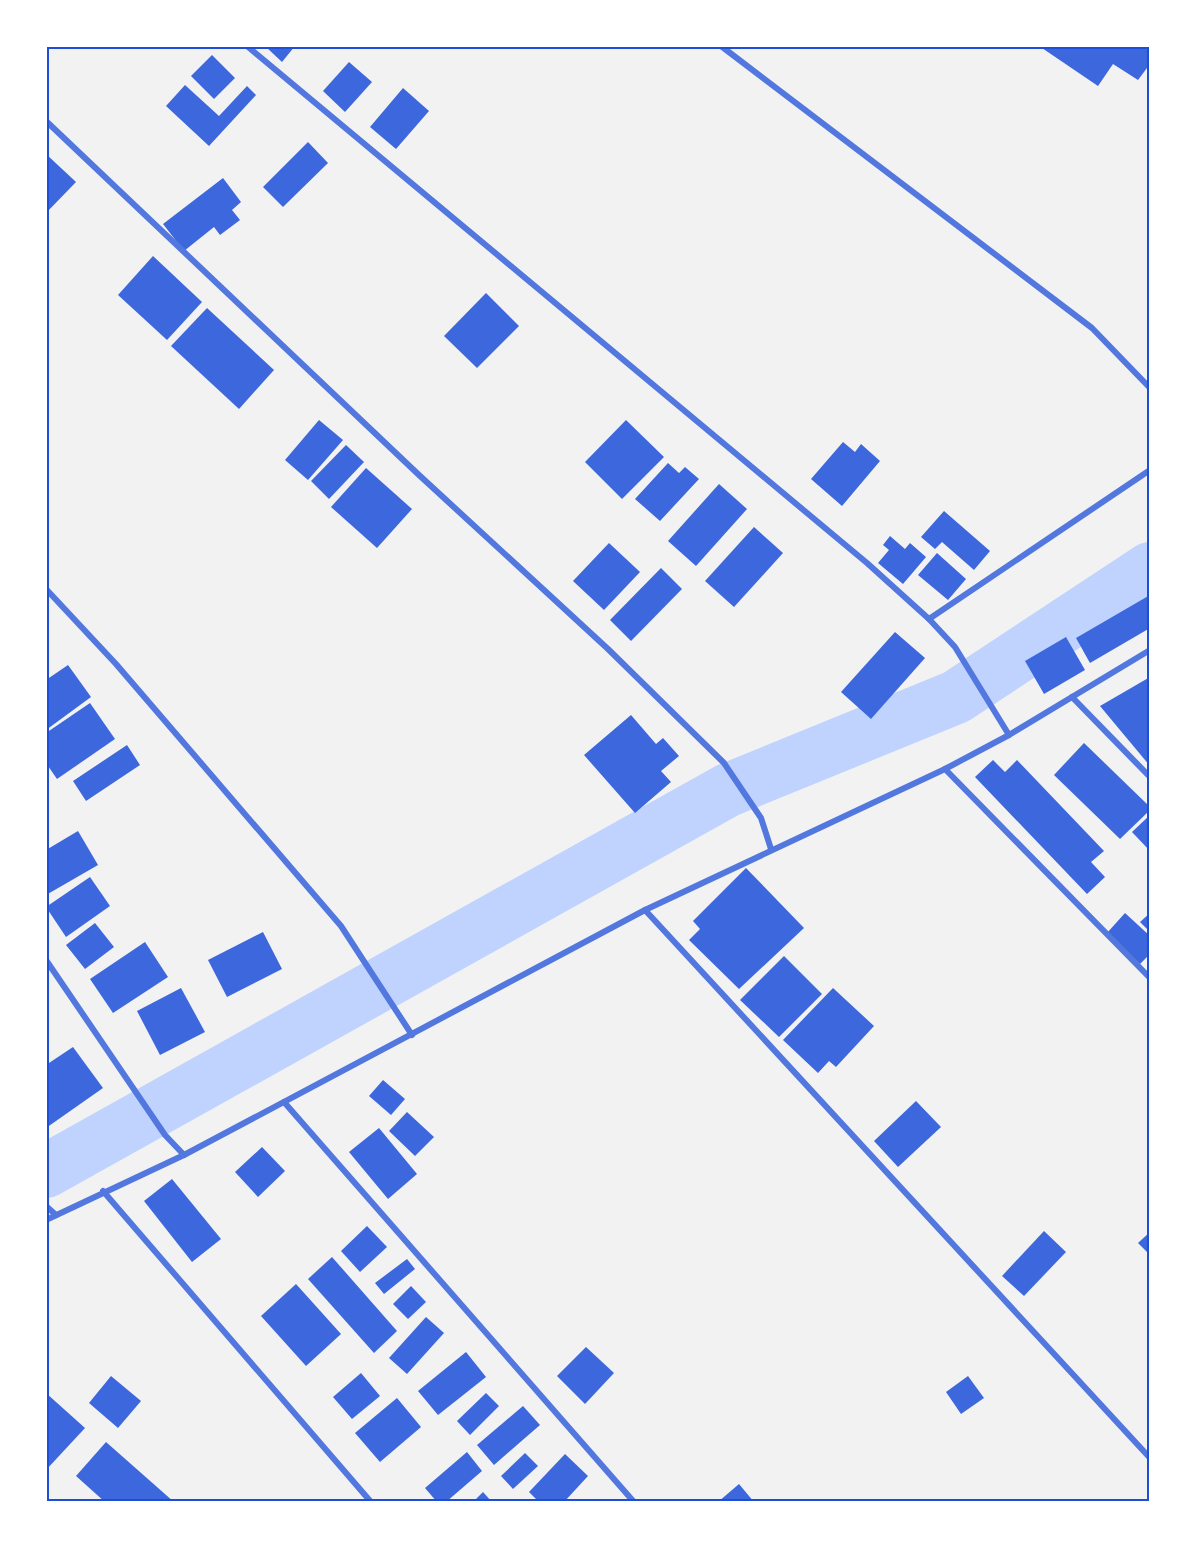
<svg xmlns="http://www.w3.org/2000/svg" width="1196" height="1548" viewBox="0 0 1196 1548" font-family="Inter,sans-serif">
  <style>
    .lines { fill: none; stroke-linecap: round; stroke-linejoin: round }
    .river { stroke: #bfd3fe; stroke-width: 54 }
    .building { fill: #3d67dc }
    .minor { stroke: #5277de; stroke-width: 6 }
    .neatline { fill: none; stroke: #1d4ed8; stroke-width: 2 }
  </style>
  <rect width="100%" height="100%" fill="#f2f2f2"/>
  <g class="lines">
    <!-- river -->
    <polyline class="river" points="46,1171 728,790 956,697 1150,569"/>
  </g>
  <!-- building -->
  <g class="building">
    <polygon points="265,46 295,46 282,62"/>
    <polygon points="1039,46 1150,46 1150,64 1138,80 1113,64 1098,86"/>
    <polygon points="212,55 235,78 214,99 191,76"/>
    <polygon points="349,62 372,82 345,112 323,91"/>
    <polygon points="185,85 219,116 247,86 256,95 209,146 166,106"/>
    <polygon points="403,88 429,111 396,149 370,127"/>
    <polygon points="308,142 328,163 283,207 263,187"/>
    <polygon points="46,154 76,182 46,213"/>
    <polygon points="223,178 241,202 232,210 240,220 220,235 214,227 184,251 163,224"/>
    <polygon points="153,256 202,302 167,340 118,295"/>
    <polygon points="486,293 519,326 477,368 444,336"/>
    <polygon points="207,308 274,370 239,409 171,346"/>
    <polygon points="319,420 343,440 308,480 285,460"/>
    <polygon points="626,420 664,457 622,499 585,462"/>
    <polygon points="843,442 855,452 861,444 880,461 842,506 811,479"/>
    <polygon points="346,445 364,462 329,499 311,481"/>
    <polygon points="668,463 679,473 685,467 699,479 660,521 635,499"/>
    <polygon points="366,468 412,509 377,548 331,507"/>
    <polygon points="719,484 747,509 696,566 668,541"/>
    <polygon points="944,511 990,551 974,570 942,542 935,549 921,537"/>
    <polygon points="754,527 783,553 734,607 705,581"/>
    <polygon points="890,536 905,549 910,543 926,557 903,584 878,563 889,550 883,545"/>
    <polygon points="609,543 640,572 604,610 573,581"/>
    <polygon points="937,553 966,579 948,600 918,575"/>
    <polygon points="661,568 682,589 631,641 610,620"/>
    <polygon points="1150,595 1150,628 1090,663 1076,638"/>
    <polygon points="895,632 925,658 871,719 841,692"/>
    <polygon points="1066,637 1085,670 1044,694 1025,661"/>
    <polygon points="68,665 91,697 46,730 46,680"/>
    <polygon points="1150,677 1150,766 1100,706"/>
    <polygon points="90,703 115,739 57,779 46,763 46,733"/>
    <polygon points="631,715 656,744 663,738 679,756 661,771 671,782 635,813 584,755"/>
    <polygon points="1084,743 1150,807 1150,810 1120,839 1054,775"/>
    <polygon points="127,745 140,765 86,801 73,781"/>
    <polygon points="993,760 1005,772 1017,760 1104,851 1091,862 1105,877 1087,894 975,777"/>
    <polygon points="1150,815 1150,851 1132,832"/>
    <polygon points="78,831 98,865 46,895 46,850"/>
    <polygon points="746,868 804,928 739,989 689,940 700,929 693,921"/>
    <polygon points="90,877 110,906 66,937 46,907"/>
    <polygon points="1125,913 1150,936 1150,954 1140,964 1107,933"/>
    <polygon points="1150,913 1150,932 1140,922"/>
    <polygon points="95,923 114,947 85,969 66,945"/>
    <polygon points="263,932 282,969 227,997 208,960"/>
    <polygon points="145,942 168,977 113,1013 90,979"/>
    <polygon points="784,956 822,994 779,1037 740,1000"/>
    <polygon points="181,988 205,1032 160,1055 137,1011"/>
    <polygon points="833,988 874,1026 836,1067 829,1061 818,1073 783,1040"/>
    <polygon points="73,1047 103,1088 46,1128 46,1065"/>
    <polygon points="383,1080 405,1099 391,1115 369,1096"/>
    <polygon points="916,1101 941,1127 898,1167 874,1141"/>
    <polygon points="407,1112 434,1137 415,1156 389,1131"/>
    <polygon points="379,1128 417,1174 388,1199 349,1152"/>
    <polygon points="262,1147 285,1171 258,1197 235,1172"/>
    <polygon points="172,1179 221,1239 192,1262 144,1201"/>
    <polygon points="367,1226 387,1247 360,1272 341,1251"/>
    <polygon points="1044,1231 1066,1252 1024,1296 1002,1276"/>
    <polygon points="1150,1232 1150,1255 1138,1243"/>
    <polygon points="332,1257 397,1331 374,1353 308,1279"/>
    <polygon points="407,1259 415,1269 384,1294 375,1283"/>
    <polygon points="296,1284 341,1334 306,1366 261,1316"/>
    <polygon points="411,1286 426,1302 408,1319 393,1304"/>
    <polygon points="426,1317 444,1333 407,1374 389,1358"/>
    <polygon points="586,1347 614,1373 585,1404 557,1376"/>
    <polygon points="466,1352 486,1377 438,1415 418,1391"/>
    <polygon points="361,1373 380,1396 352,1419 333,1397"/>
    <polygon points="111,1376 141,1401 118,1428 89,1403"/>
    <polygon points="968,1376 984,1398 961,1414 946,1392"/>
    <polygon points="46,1393 85,1428 46,1470"/>
    <polygon points="486,1393 499,1406 470,1435 457,1421"/>
    <polygon points="397,1398 421,1427 380,1462 355,1433"/>
    <polygon points="523,1406 540,1425 494,1465 477,1445"/>
    <polygon points="106,1442 174,1502 105,1502 76,1476"/>
    <polygon points="467,1452 482,1471 446,1502 437,1502 425,1488"/>
    <polygon points="525,1453 538,1466 513,1489 501,1476"/>
    <polygon points="565,1454 588,1476 564,1502 539,1502 529,1492"/>
    <polygon points="739,1484 754,1502 718,1502"/>
    <polygon points="483,1492 492,1502 473,1502"/>
  </g>
  <g class="lines">
    <!-- minor -->
    <g class="minor">
      <polyline points="247,46 867,563 929,619 955,647 1009,735"/>
      <polyline points="721,46 1092,328 1150,388"/>
      <polyline points="46,121 419,475 608,649 724,763 761,818 771,849"/>
      <polyline points="46,589 116,664 341,926 412,1035"/>
      <polyline points="929,619 1150,470"/>
      <polyline points="1072,697 1150,777"/>
      <polyline points="945,769 1150,978"/>
      <polyline points="645,910 1150,1458"/>
      <polyline points="46,960 165,1135 184,1155"/>
      <polyline points="284,1102 634,1502"/>
      <polyline points="103,1191 371,1502"/>
      <polyline points="46,1206 56,1215"/>
      <polyline points="46,1220 184,1155 645,910 945,769 1009,735 1150,650"/>
    </g>
  </g>
  <!-- border -->
  <rect width="1196" height="1548" fill="none" stroke="#ffffff" stroke-width="96"/>
  <rect x="48" y="48" width="1100" height="1452" class="neatline"/>
</svg>
